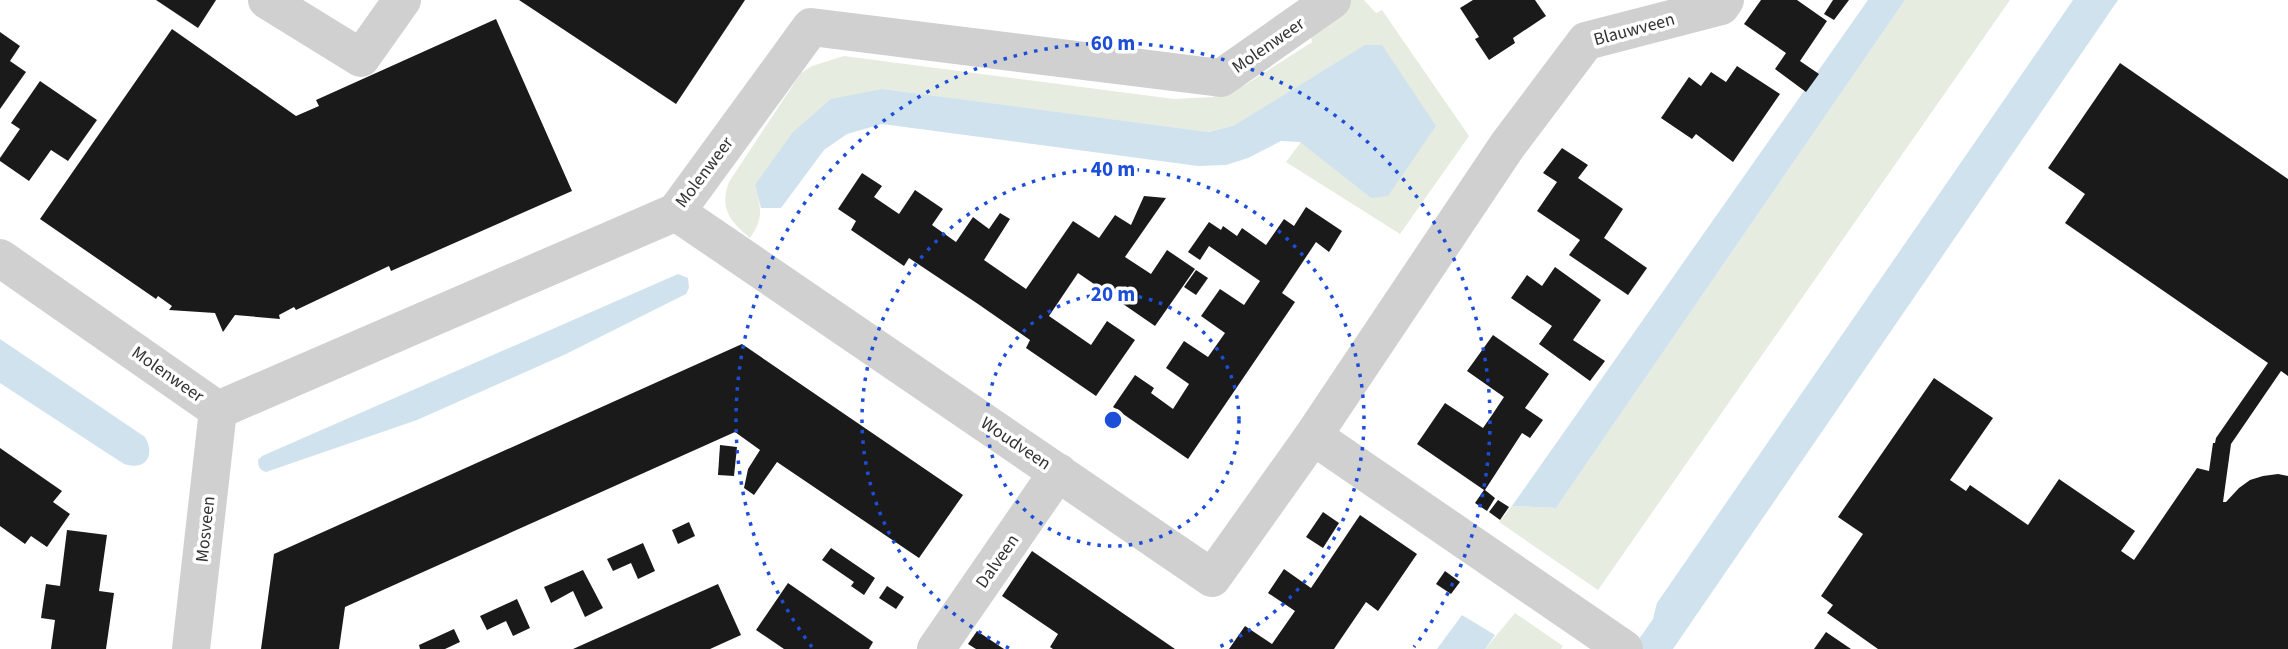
<svg xmlns="http://www.w3.org/2000/svg" width="2288" height="649" viewBox="0 0 2288 649" font-family="'Source Sans 3',sans-serif">
  <style>
    .green { fill: #e6ecdf }
    .water { fill: #cfe2ee }
    .building { fill: #1a1a1a }
    .lines { fill: none; stroke-linecap: round; stroke-linejoin: round }
    .minor { stroke: #d0d0d0; stroke-width: 38 }
    .ring { fill: none; stroke: #1d4ed8; stroke-width: 3.5; stroke-dasharray: 3.5 7 }
    .labels { text-anchor: middle; stroke-width: 7; stroke-linejoin: round; paint-order: stroke }
    .street-label { font-size: 18px; fill: #333; stroke: #fff }
    .centre { fill: #1d4ed8; stroke: #fff; stroke-width: 3.5 }
    .ring-label { font-size: 21px; text-anchor: middle; font-weight: bold; fill: #1d4ed8; stroke: #fff; stroke-width: 7; stroke-linejoin: round; paint-order: stroke }
  </style>
  <rect width="100%" height="100%" fill="#fff"/>
  <!-- green -->
  <g class="green">
    <path d="M1346 0H1364L1376 13 1382 10 1469 136 1400 234 1286 162 1301 142 1371 198 1436 126 1235 125 1207 132 883 89 755 185C761 208 764 218 750 238 730 221 719 209 729 182L801 73 812 66 844 56 1174 99 1213 97 1245 85 1312 42 1309 26Z"/>
    <polygon points="1905,0 2010,0 1598,590 1499,522 1512,506 1556,508"/>
    <polygon points="1515,613 1563,646 1561,649 1485,649"/>
  </g>
  <!-- water -->
  <g class="water">
    <polygon points="1868,0 1905,0 1556,508 1512,506"/>
    <polygon points="2073,0 2118,0 1673,649 1632,649 1653,619 1657,603"/>
    <polygon points="1365,45 1382,45 1436,126 1388,196 1371,198 1300,142 1281,141 1248,158 1226,165 1198,166 882,124 847,134 824,150 781,208 761,208 755,185 793,132 831,99 883,89 1208,132 1235,125"/>
    <path d="M678 274 688 278 689 288 686 294 566 354 417 420 266 472C260 470 258 467 258 460L262 456Z"/>
    <path d="M0 339 145 437C156 456 145 471 124 464L0 383Z"/>
    <polygon points="1462,615 1495,635 1485,649 1437,649"/>
  </g>
  <!-- building -->
  <g class="building">
    <polygon points="156,0 216,0 198,28"/>
    <polygon points="519,0 745,0 676,104"/>
    <polygon points="1473,0 1535,0 1546,16 1513,38 1515,43 1489,60 1475,39 1479,37 1460,8"/>
    <polygon points="1761,0 1797,0 1827,21 1800,61 1819,74 1806,92 1775,69 1786,53 1744,24"/>
    <polygon points="1833,0 1849,0 1834,20 1824,14"/>
    <polygon points="496,19 572,191 391,271 389,266 296,310 294,307 279,315 280,319 235,315 223,332 215,313 169,310 172,306 158,296 156,299 40,219 172,29 296,116 319,106 316,100"/>
    <polygon points="0,32 20,46 10,61 26,72 0,109"/>
    <polygon points="2120,63 2288,179 2288,376 2281,371 2231,444 2223,502 2226,502 2239,488 2250,480 2263,476 2278,474 2288,476 2288,649 1878,649 1827,613 1833,605 1821,596 1863,534 1838,517 1934,378 1993,418 1950,480 1966,491 1970,485 2028,525 2059,479 2135,531 2121,551 2134,560 2197,468 2209,471 2213,443 2215,443 2216,438 2268,363 2065,223 2085,194 2048,168"/>
    <polygon points="1737,66 1780,94 1733,162 1696,134 1692,139 1661,118 1689,77 1701,86 1711,72 1726,82"/>
    <polygon points="40,81 97,120 68,161 51,150 29,181 0,161 0,158 20,129 11,123"/>
    <polygon points="1562,148 1588,165 1578,178 1623,209 1604,238 1647,268 1628,295 1569,255 1580,240 1537,211 1557,182 1543,173"/>
    <polygon points="862,173 882,186 874,197 899,214 915,190 943,209 932,225 956,242 973,217 989,229 1000,213 1010,219 984,260 1026,289 1073,221 1099,238 1115,215 1131,225 1144,196 1166,198 1125,257 1151,274 1167,250 1195,269 1155,326 1078,273 1049,316 1091,345 1107,321 1135,340 1096,396 1026,348 1030,340 978,304 909,258 904,266 851,230 856,221 838,209"/>
    <polygon points="1306,207 1342,231 1329,252 1316,242 1282,293 1295,302 1188,459 1113,407 1135,375 1154,388 1151,393 1173,409 1189,384 1166,368 1184,341 1208,357 1225,333 1201,316 1220,289 1244,305 1260,281 1209,246 1200,260 1188,252 1209,222 1221,230 1223,226 1237,236 1242,228 1266,245 1284,219 1294,226"/>
    <polygon points="1555,267 1601,300 1573,340 1605,361 1590,381 1539,344 1552,326 1511,298 1527,275 1542,286"/>
    <polygon points="1196,270 1208,278 1196,295 1184,287"/>
    <polygon points="1493,335 1549,374 1525,408 1543,420 1530,438 1522,433 1485,490 1495,498 1487,511 1475,503 1484,490 1417,444 1445,403 1483,428 1492,415 1504,397 1467,371"/>
    <polygon points="742,344 963,495 919,558 777,462 754,495 744,488 748,469 760,450 735,432 345,607 339,649 261,649 274,554"/>
    <polygon points="720,445 737,447 734,476 718,475"/>
    <polygon points="0,448 62,491 53,502 70,514 47,547 31,536 25,544 0,526"/>
    <polygon points="1498,500 1509,507 1500,520 1489,512"/>
    <polygon points="1323,512 1339,523 1323,548 1306,537"/>
    <polygon points="1360,515 1417,554 1378,611 1366,602 1334,649 1229,649 1245,626 1272,644 1295,611 1268,593 1284,569 1311,588"/>
    <polygon points="689,522 695,536 678,544 672,530"/>
    <polygon points="67,530 107,535 99,591 114,593 106,649 51,649 55,620 41,618 46,584 60,586"/>
    <polygon points="643,543 655,571 638,579 631,563 613,571 607,559"/>
    <polygon points="831,548 875,578 864,595 851,586 854,582 822,560"/>
    <polygon points="1032,551 1089,590 1175,649 1053,649 1050,647 1058,634 1002,596"/>
    <polygon points="583,570 603,608 585,617 573,591 551,603 544,587"/>
    <polygon points="1445,571 1460,582 1451,594 1436,584"/>
    <polygon points="788,583 873,642 869,649 784,649 756,630"/>
    <polygon points="718,584 741,635 710,649 573,649"/>
    <polygon points="887,586 904,597 896,609 879,598"/>
    <polygon points="517,599 530,628 513,636 506,621 487,630 480,616"/>
    <polygon points="454,629 460,642 445,649 420,649 419,645"/>
    <polygon points="977,631 1004,649 976,649 968,644"/>
    <polygon points="1826,632 1851,649 1814,649"/>
  </g>
  <g class="lines">
    <!-- minor -->
    <g class="minor">
      <polyline points="267,0 361,58 402,0"/>
      <polyline points="676,212 1212,578 1313,436 1507,146 1586,41 1721,6 1725,0"/>
      <polyline points="0,258 218,410 676,212 811,27 1221,78 1332,0"/>
      <polyline points="1313,436 1624,649"/>
      <polyline points="191,649 218,410"/>
      <polyline points="936,649 1058,472"/>
    </g>
  </g>
  <!-- distance rings -->
  <g class="ring">
    <circle cx="1113" cy="420" r="126"/>
    <path d="M1009 648A251 251 0 1 1 1217 648"/>
    <path d="M812 647A377 377 0 1 1 1414 647"/>
  </g>
  <g class="labels">
    <!-- street labels -->
    <g class="street-label">
      <text transform="translate(1634 29) rotate(-15)" y="6">Blauwveen</text>
      <text transform="translate(1268 45) rotate(-35)" y="6">Molenweer</text>
      <text transform="translate(704 172) rotate(-53)" y="6">Molenweer</text>
      <text transform="translate(168 374) rotate(35)" y="6">Molenweer</text>
      <text transform="translate(1016 443) rotate(34)" y="6">Woudveen</text>
      <text transform="translate(205 529) rotate(-84)" y="6">Mosveen</text>
      <text transform="translate(997 561) rotate(-55)" y="6">Dalveen</text>
    </g>
  </g>
  <circle cx="1113" cy="420" r="10" class="centre"/>
  <g class="ring-label">
    <text x="1113" y="50">60 m</text>
    <text x="1113" y="176">40 m</text>
    <text x="1113" y="301">20 m</text>
  </g>
</svg>
